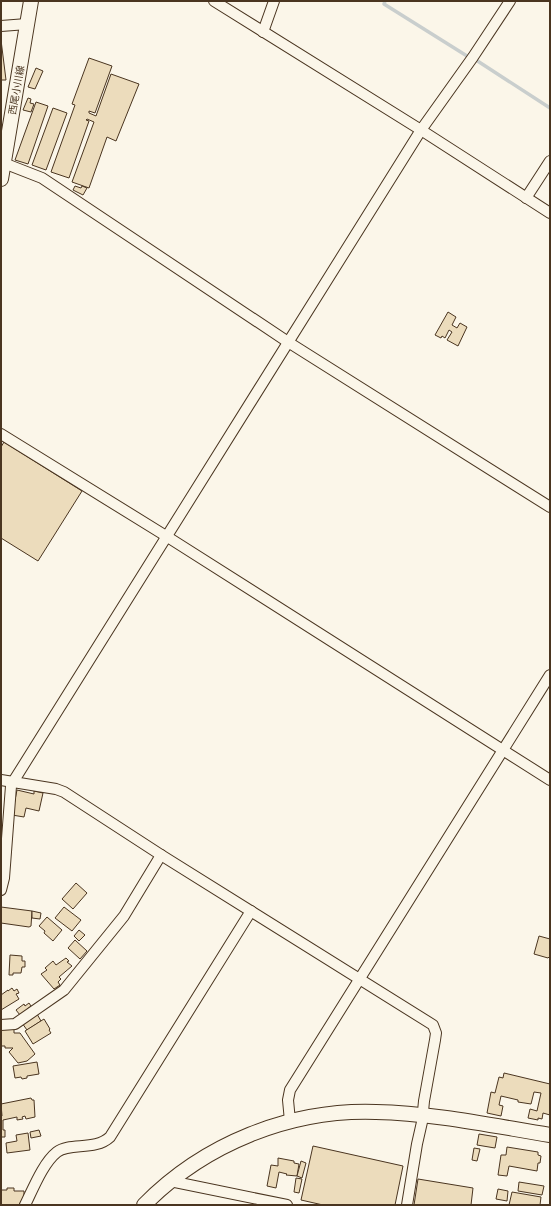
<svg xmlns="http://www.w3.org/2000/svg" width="551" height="1206" viewBox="0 0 551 1206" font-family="'Fira Sans Condensed','Noto Sans JP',sans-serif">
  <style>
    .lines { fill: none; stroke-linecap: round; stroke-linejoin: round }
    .stream { stroke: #c9cecd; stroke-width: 3.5 }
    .building { fill: #ecdcbc; stroke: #4a3520 }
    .street-casing { stroke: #4a3520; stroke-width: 12 }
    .secondary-casing { stroke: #4a3520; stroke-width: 16 }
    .street { stroke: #fbf6e9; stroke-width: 10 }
    .secondary { stroke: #fbf6e9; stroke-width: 14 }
    .labels { text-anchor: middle; stroke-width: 3; stroke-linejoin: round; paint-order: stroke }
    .street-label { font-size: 10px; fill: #4a3520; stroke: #fbf6e9 }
  </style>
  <rect width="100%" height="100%" fill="#fbf6e9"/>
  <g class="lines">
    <!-- stream -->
    <g class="stream">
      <polyline points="385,1 384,4 467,56"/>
      <polyline points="476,60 550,108"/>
    </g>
  </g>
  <!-- building -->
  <g class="building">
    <polygon points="1,40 6,80 1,80"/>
    <polygon points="89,58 112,66 95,113 89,111 89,113 96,116 111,74 139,84 116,141 107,137 89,188 72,182 94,122 87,119 86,120 89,121 69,178 51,172 75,105 72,104"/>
    <polygon points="36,68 43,71 35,89 28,87"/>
    <polygon points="28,98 31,99 30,103 34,104 31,112 23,110"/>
    <polygon points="36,102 48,106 28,164 15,160"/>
    <polygon points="53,108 67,113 46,170 32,165"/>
    <polygon points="75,186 81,188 82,186 87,188 83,195 73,190"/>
    <polygon points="448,312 456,317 452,325 457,328 460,323 467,327 458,346 447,340 452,332 449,330 445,338 442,336 441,338 435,335"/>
    <polygon points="4,442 82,491 38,561 1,538 1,447"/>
    <polygon points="17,790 34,794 34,791 43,793 39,811 26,808 24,817 12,815"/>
    <polygon points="76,883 87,893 73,909 62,899"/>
    <polygon points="1,907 32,911 31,926 29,927 1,923"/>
    <polygon points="64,907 81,920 72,931 55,918"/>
    <polygon points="32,911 41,913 40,919 32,918"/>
    <polygon points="47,917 62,930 53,941 44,933 45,931 39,926"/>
    <polygon points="79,930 85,935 79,941 74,936"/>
    <polygon points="539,936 550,939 550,956 548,958 534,954"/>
    <polygon points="75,940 87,951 80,959 68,948"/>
    <polygon points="10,955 22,956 22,961 25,961 25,967 22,967 21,973 13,973 13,975 9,975"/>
    <polygon points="66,958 69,961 67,962 72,966 59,977 61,979 58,982 60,985 54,989 41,974 47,970 45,968 53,961 56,965"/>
    <polygon points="12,988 14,991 17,989 19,993 16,994 19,999 1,1010 1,995 8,990 8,991"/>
    <polygon points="29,1003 31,1006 20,1015 16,1010 24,1004 25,1006"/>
    <polygon points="37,1014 41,1021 27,1030 22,1023"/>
    <polygon points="44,1019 50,1029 49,1030 51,1033 33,1044 25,1031"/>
    <polygon points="1,1028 14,1029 14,1033 20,1033 35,1054 27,1061 18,1063 9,1052 13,1048 5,1048 5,1046 1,1046"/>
    <polygon points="37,1062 39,1074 27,1076 27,1078 22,1079 21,1077 15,1078 13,1066"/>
    <polygon points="504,1073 550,1084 550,1115 543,1113 542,1119 538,1118 538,1120 528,1118 530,1109 537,1111 541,1093 534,1092 531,1104 518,1102 518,1100 501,1096 499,1105 503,1106 501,1116 487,1113 491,1092 495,1093 499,1077 503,1078"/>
    <polygon points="31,1098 32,1100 34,1100 35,1117 26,1119 25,1116 22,1117 23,1119 17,1120 17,1117 3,1120 3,1130 5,1130 5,1137 1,1137 1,1116 2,1116 1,1104"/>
    <polygon points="39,1130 41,1136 31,1138 30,1132"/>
    <polygon points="28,1133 30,1150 7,1153 6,1143 17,1141 16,1135"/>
    <polygon points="479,1134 497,1137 495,1148 477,1145"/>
    <polygon points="313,1146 403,1166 395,1205 323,1205 301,1200"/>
    <polygon points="507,1147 538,1152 538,1155 541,1156 540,1163 538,1163 537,1171 509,1166 507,1176 498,1175 501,1155 506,1155"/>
    <polygon points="474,1148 480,1149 477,1161 472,1160"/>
    <polygon points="278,1158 294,1161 294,1163 299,1164 297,1176 286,1175 287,1174 279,1172 276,1188 267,1186 271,1165 278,1166"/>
    <polygon points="301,1161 306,1163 302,1178 297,1176"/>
    <polygon points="296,1178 302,1179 299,1193 294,1192"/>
    <polygon points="418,1179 473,1188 471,1205 414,1205"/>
    <polygon points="519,1182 544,1186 542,1195 518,1191"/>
    <polygon points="7,1188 14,1188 14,1191 24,1191 24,1196 19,1205 1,1205 1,1190 7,1190"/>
    <polygon points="498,1189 508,1191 507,1201 496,1199"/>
    <polygon points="512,1192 541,1197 540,1205 509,1205"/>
  </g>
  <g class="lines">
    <!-- street casing -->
    <g class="street-casing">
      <g id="street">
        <polyline points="214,1 421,130 550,213"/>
        <polyline points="1,26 27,24"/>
        <polyline points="263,32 274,1"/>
        <polyline points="1,162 42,178 288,342 550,507"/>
        <polyline points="526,198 550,161"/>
        <polyline points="1,434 166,536 550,780"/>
        <polyline points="1,780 56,789 64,792 161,855 433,1025 436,1033 435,1040 424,1101 422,1122 417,1144 407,1205"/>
        <polyline points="1,890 4,878 11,786 13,782 421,130 473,57 510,1"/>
        <polyline points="1,1025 15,1024 64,990 124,916 161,855"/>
        <polyline points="290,1121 288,1100 290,1090 550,675"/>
        <polyline points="170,1181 287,1205"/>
        <path d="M25 1205C33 1189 43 1163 57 1152 70 1142 95 1151 110 1137L251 911"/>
      </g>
    </g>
    <!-- secondary casing -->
    <g class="secondary-casing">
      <g id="secondary">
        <polyline points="1,179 31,1"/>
        <path d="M144 1205C204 1144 290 1109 376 1112 433 1113 494 1126 550 1135"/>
      </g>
    </g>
    <!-- street -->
    <use href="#street" class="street"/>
    <!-- secondary -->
    <use href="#secondary" class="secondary"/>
  </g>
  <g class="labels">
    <!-- street labels -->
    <g class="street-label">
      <text transform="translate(16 90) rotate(-80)" y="4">西尾小川線</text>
    </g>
  </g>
  <!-- border -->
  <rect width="551" height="1206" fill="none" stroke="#4a3520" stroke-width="4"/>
</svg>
